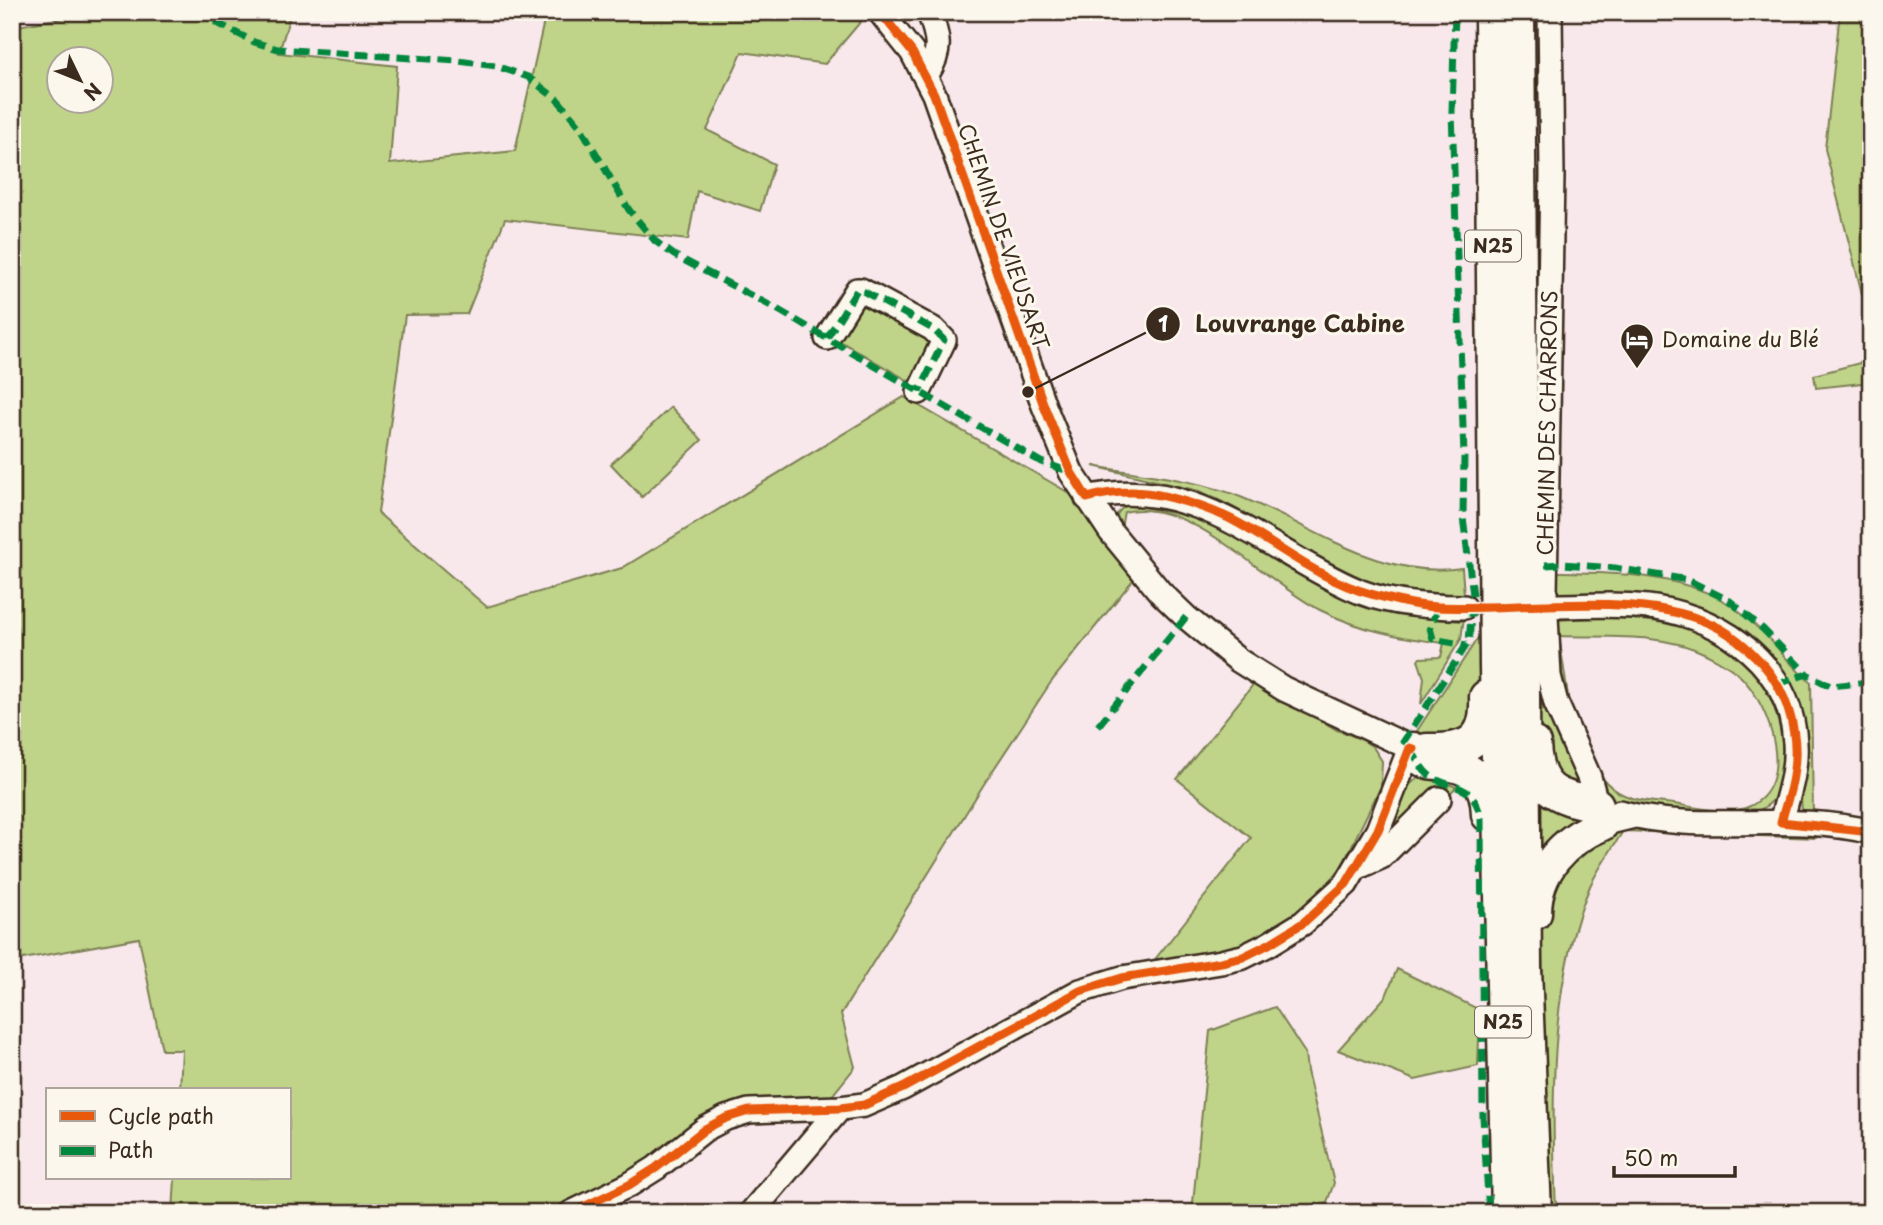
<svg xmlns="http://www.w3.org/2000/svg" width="1883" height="1225" viewBox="0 0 1883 1225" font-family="'Playpen Sans',sans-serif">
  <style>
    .green { fill: #bfd489; stroke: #7d7f54; stroke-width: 2; fill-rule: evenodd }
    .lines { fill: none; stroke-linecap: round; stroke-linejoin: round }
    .minor-casing { stroke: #3b2a1e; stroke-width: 28 }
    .highway-casing { stroke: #3b2a1e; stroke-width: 37 }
    .minor { stroke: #fbf7ec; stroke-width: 23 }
    .highway { stroke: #fbf7ec; stroke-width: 32 }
    .quiet { stroke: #00873e; stroke-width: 7; stroke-dasharray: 14 7; stroke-linecap: butt }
    .cycleway-casing { stroke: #fbf7ec; stroke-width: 13 }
    .cycleway { stroke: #e8590c; stroke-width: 9 }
    .labels { text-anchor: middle; stroke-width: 6; stroke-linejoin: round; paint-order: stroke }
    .shield { fill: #fbf7ec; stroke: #75685c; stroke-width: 2 }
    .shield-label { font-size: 19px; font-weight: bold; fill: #3b2a1e }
    .street-label { font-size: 21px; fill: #3b2a1e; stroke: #fbf7ec }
    .poi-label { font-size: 21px; fill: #3b2a1e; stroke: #fbf7ec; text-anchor: start }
    .leader { fill: none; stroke: #3b2a1e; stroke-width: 2.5 }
    .callout-dot { fill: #3b2a1e; stroke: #fbf7ec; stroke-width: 2.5 }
    .mark-label { font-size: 21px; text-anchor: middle; font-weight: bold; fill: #fff }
    .callout-label { font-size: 23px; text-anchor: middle; font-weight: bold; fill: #3b2a1e; stroke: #fbf7ec; stroke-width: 6; stroke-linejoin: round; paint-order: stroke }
  </style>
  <rect width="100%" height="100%" fill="#f8e8eb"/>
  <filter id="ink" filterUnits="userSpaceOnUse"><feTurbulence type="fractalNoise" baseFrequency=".0143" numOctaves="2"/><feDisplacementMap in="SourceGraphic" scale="14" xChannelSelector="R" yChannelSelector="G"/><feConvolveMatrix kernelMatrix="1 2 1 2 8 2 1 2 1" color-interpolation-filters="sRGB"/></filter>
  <g filter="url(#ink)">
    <!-- green -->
    <g class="green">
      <path d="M96 12H291L279 53 397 66 390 164 515 151 546 12H865L867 14 825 64 742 52 707 130 774 164 760 211 697 191 688 240 505 219 467 314 405 315 378 513 487 607 622 568 904 397 1076 497 1137 575 1051 682 984 784 841 1014 855 1067 831 1097 734 1111 563 1213H308L307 1210 301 1213H173L175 1178H289V1090H180L182 1050H162L139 938 12 961V27ZM60 60H102V102H60Z"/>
      <polygon points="1840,12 1871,12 1871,329 1825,149"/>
      <polygon points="857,297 937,340 914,384 840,341 836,337"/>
      <polygon points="1871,360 1871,382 1816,388 1814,375"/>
      <polygon points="671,407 702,440 642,497 611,464"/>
      <path d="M1093 466C1138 474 1187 478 1230 493 1306 520 1376 581 1462 568L1464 595C1433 593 1398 592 1369 581 1309 557 1258 516 1199 491Z"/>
      <path d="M1134 503H1143V507C1174 512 1202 519 1230 533 1273 554 1311 585 1356 602 1390 615 1426 618 1461 621L1464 618 1461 639 1421 704 1424 678 1418 660 1420 658 1441 657 1444 643C1400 638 1360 630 1320 610 1264 582 1191 496 1124 512L1120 532 1117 514 1123 507Z"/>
      <path d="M1555 572C1612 573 1674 573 1724 601 1736 608 1748 619 1758 628 1777 644 1790 667 1811 682L1813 817 1802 810C1798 786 1810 763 1806 737 1787 603 1665 590 1554 594Z"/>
      <path d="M1611 617C1656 621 1689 623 1729 647 1766 670 1782 717 1783 758 1784 783 1780 804 1752 813 1726 821 1646 807 1614 804L1607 798 1562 699H1568L1569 709 1572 710C1580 726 1596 771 1606 782 1624 802 1649 801 1674 804 1694 807 1730 815 1748 807 1798 786 1770 705 1741 677 1733 668 1717 660 1706 654 1661 632 1607 638 1559 636L1568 696H1561L1557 620Z"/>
      <polygon points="1479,636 1481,707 1475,728 1418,741 1415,734"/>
      <polygon points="1539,644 1585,779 1573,795 1540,756 1537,712 1542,710"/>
      <polygon points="1256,681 1337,730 1361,739 1373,747 1382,761 1381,786 1341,868 1318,895 1299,913 1250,940 1226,957 1149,967 1251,838 1177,779"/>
      <polygon points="1423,773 1456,787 1445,799 1383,844 1405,789"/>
      <polygon points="1539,800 1590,813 1539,867"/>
      <path d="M1617 824 1815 832 1816 838 1623 831C1612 849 1599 867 1590 886 1548 986 1552 1106 1556 1213H1549L1541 909 1552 874Z"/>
      <polygon points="1397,969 1480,1010 1478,1066 1415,1080 1338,1050 1386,996"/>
      <polygon points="1275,1007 1305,1053 1307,1071 1334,1183 1323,1213 1192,1213 1210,1031"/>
    </g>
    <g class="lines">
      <!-- minor casing -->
      <g class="minor-casing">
        <g id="minor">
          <polyline points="880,12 912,52 934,94 1044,406 1071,472 1111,532 1160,592 1186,617 1238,660 1284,689 1413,749"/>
          <polyline points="1550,12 1552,175 1545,595 1549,676 1556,703 1589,777 1602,824 1634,816"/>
          <path d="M926 76C942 51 939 39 929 12"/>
          <polyline points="827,338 857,290 861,290 933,329 944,340 919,392"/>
          <path d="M1087 498C1193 474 1261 546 1349 587 1382 603 1428 607 1464 607"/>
          <path d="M1554 606C1587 606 1623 603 1656 608 1726 620 1791 667 1795 743 1797 770 1788 796 1781 822"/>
          <path d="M1620 812C1701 835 1789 811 1871 832"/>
          <polyline points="1356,868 1381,857 1439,799"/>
          <polyline points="571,1213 629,1185 656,1168 705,1129 726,1118 749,1111 840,1108 864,1105 903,1088 1080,991 1122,978 1221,962 1243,957 1269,944 1303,923 1346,884 1378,830 1410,748"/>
          <polyline points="751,1213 840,1108"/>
        </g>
      </g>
      <!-- highway casing -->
      <g class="highway-casing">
        <g id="highway">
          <polyline points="1491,12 1496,667 1508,1213"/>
          <polyline points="1518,12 1525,969 1535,1213"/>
          <path d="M1534 744C1536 790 1555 797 1597 805"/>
          <path d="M1413 749C1415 752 1417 756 1420 758 1425 763 1435 763 1442 763 1475 767 1487 782 1488 815"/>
          <path d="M1427 750C1468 751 1488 742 1486 697"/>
          <path d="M1535 913C1535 870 1565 840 1602 824"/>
        </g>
      </g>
      <!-- minor -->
      <use href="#minor" class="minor"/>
      <!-- highway -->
      <use href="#highway" class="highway"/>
      <!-- quiet -->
      <g class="quiet">
        <polyline points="196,12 254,42 278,49 458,61 496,66 528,77 558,100 580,126 629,210 655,241 674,255 773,307 1041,462 1071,472"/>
        <polyline points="827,338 857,290 861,290 933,329 944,340 919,392"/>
        <polyline points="1545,565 1562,564 1615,568 1688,580 1730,601 1763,629 1807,674"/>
        <polyline points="1438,607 1430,628 1433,639 1466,645"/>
        <polyline points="1778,684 1807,674 1830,686 1871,682"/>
        <polyline points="1098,726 1186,617"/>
        <polyline points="1402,744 1469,641 1473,595 1463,517 1464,456 1452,112 1455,12"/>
        <path d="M1410 748C1416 757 1421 769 1429 775 1452 792 1472 779 1481 818L1483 1117 1489 1213"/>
      </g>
      <!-- cycleway casing -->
      <g class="cycleway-casing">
        <g id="cycleway">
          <path d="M880 12 912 52 934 94 1044 406 1071 472 1087 498C1101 494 1115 492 1129 492 1160 491 1214 509 1240 524 1283 549 1323 581 1371 594 1393 600 1415 606 1438 607 1520 611 1649 588 1721 629 1733 636 1744 645 1754 655 1786 685 1801 732 1793 776 1791 791 1785 807 1781 822L1871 832"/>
          <polyline points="571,1213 629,1185 656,1168 705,1129 726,1118 749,1111 840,1108 864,1105 903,1088 1080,991 1122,978 1221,962 1243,957 1269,944 1303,923 1346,884 1378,830 1410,748 1413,749"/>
        </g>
      </g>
      <!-- cycleway -->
      <use href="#cycleway" class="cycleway"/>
    </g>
  </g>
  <!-- icons -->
  <defs>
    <g id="hotel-pin" transform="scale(1.75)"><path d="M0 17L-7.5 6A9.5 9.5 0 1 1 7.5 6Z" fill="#3b2a1e" stroke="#fbf7ec"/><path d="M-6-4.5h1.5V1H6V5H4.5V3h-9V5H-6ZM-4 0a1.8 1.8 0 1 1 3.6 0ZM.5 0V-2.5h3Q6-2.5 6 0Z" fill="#fff"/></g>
  </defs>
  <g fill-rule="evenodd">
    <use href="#hotel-pin" x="1637" y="340"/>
  </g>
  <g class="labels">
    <!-- shield labels -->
    <g class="shield">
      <rect x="1465" y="230.5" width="56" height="31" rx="5"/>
      <rect x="1475" y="1006.5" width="56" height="31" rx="5"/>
    </g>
    <g class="shield-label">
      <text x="1493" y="253">N25</text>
      <text x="1503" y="1029">N25</text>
    </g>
    <!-- street labels -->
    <g class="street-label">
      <text transform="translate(1003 237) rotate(71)" y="7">CHEMIN DE VIEUSART</text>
      <text transform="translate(1548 423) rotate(-89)" y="7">CHEMIN DES CHARRONS</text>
    </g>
    <!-- poi labels -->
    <g class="poi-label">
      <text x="1662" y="347">Domaine du Blé</text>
    </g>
  </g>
  <!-- callouts -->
  <path class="leader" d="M1028 392L1163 324"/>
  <g class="callout-dot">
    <circle cx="1028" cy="392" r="7"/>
    <circle cx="1163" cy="324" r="18"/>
  </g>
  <g class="mark-label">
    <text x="1163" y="332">1</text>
  </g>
  <g class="callout-label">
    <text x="1300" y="332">Louvrange Cabine</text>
  </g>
  <!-- margin -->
  <rect width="1883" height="1225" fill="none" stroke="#fbf7ec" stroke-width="42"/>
  <rect x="21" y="21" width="1841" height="1183" fill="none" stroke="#3b2a1e" stroke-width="2.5" filter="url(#ink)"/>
  <!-- legend -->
  <rect x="46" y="1088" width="245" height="91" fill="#fbf7ec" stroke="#aea59a" stroke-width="2"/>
  <rect x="60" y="1111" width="35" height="10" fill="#e8590c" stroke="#aea59a" stroke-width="2"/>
  <text x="108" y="1124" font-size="21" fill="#3b2a1e">Cycle path</text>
  <rect x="60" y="1146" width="35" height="10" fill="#00873e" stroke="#aea59a" stroke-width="2"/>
  <text x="108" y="1158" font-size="21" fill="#3b2a1e">Path</text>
  <!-- north arrow -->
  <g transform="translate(80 80) rotate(133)"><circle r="33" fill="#fbf7ec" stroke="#aea59a" stroke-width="2"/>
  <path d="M0-5L12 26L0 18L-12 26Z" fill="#3b2a1e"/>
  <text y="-10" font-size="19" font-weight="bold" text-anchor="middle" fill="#3b2a1e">N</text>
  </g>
  <!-- scale -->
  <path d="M1614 1166v10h121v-10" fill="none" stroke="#3b2a1e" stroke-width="3.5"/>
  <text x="1624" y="1166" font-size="21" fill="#3b2a1e" stroke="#fbf7ec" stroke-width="5" paint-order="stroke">50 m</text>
</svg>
